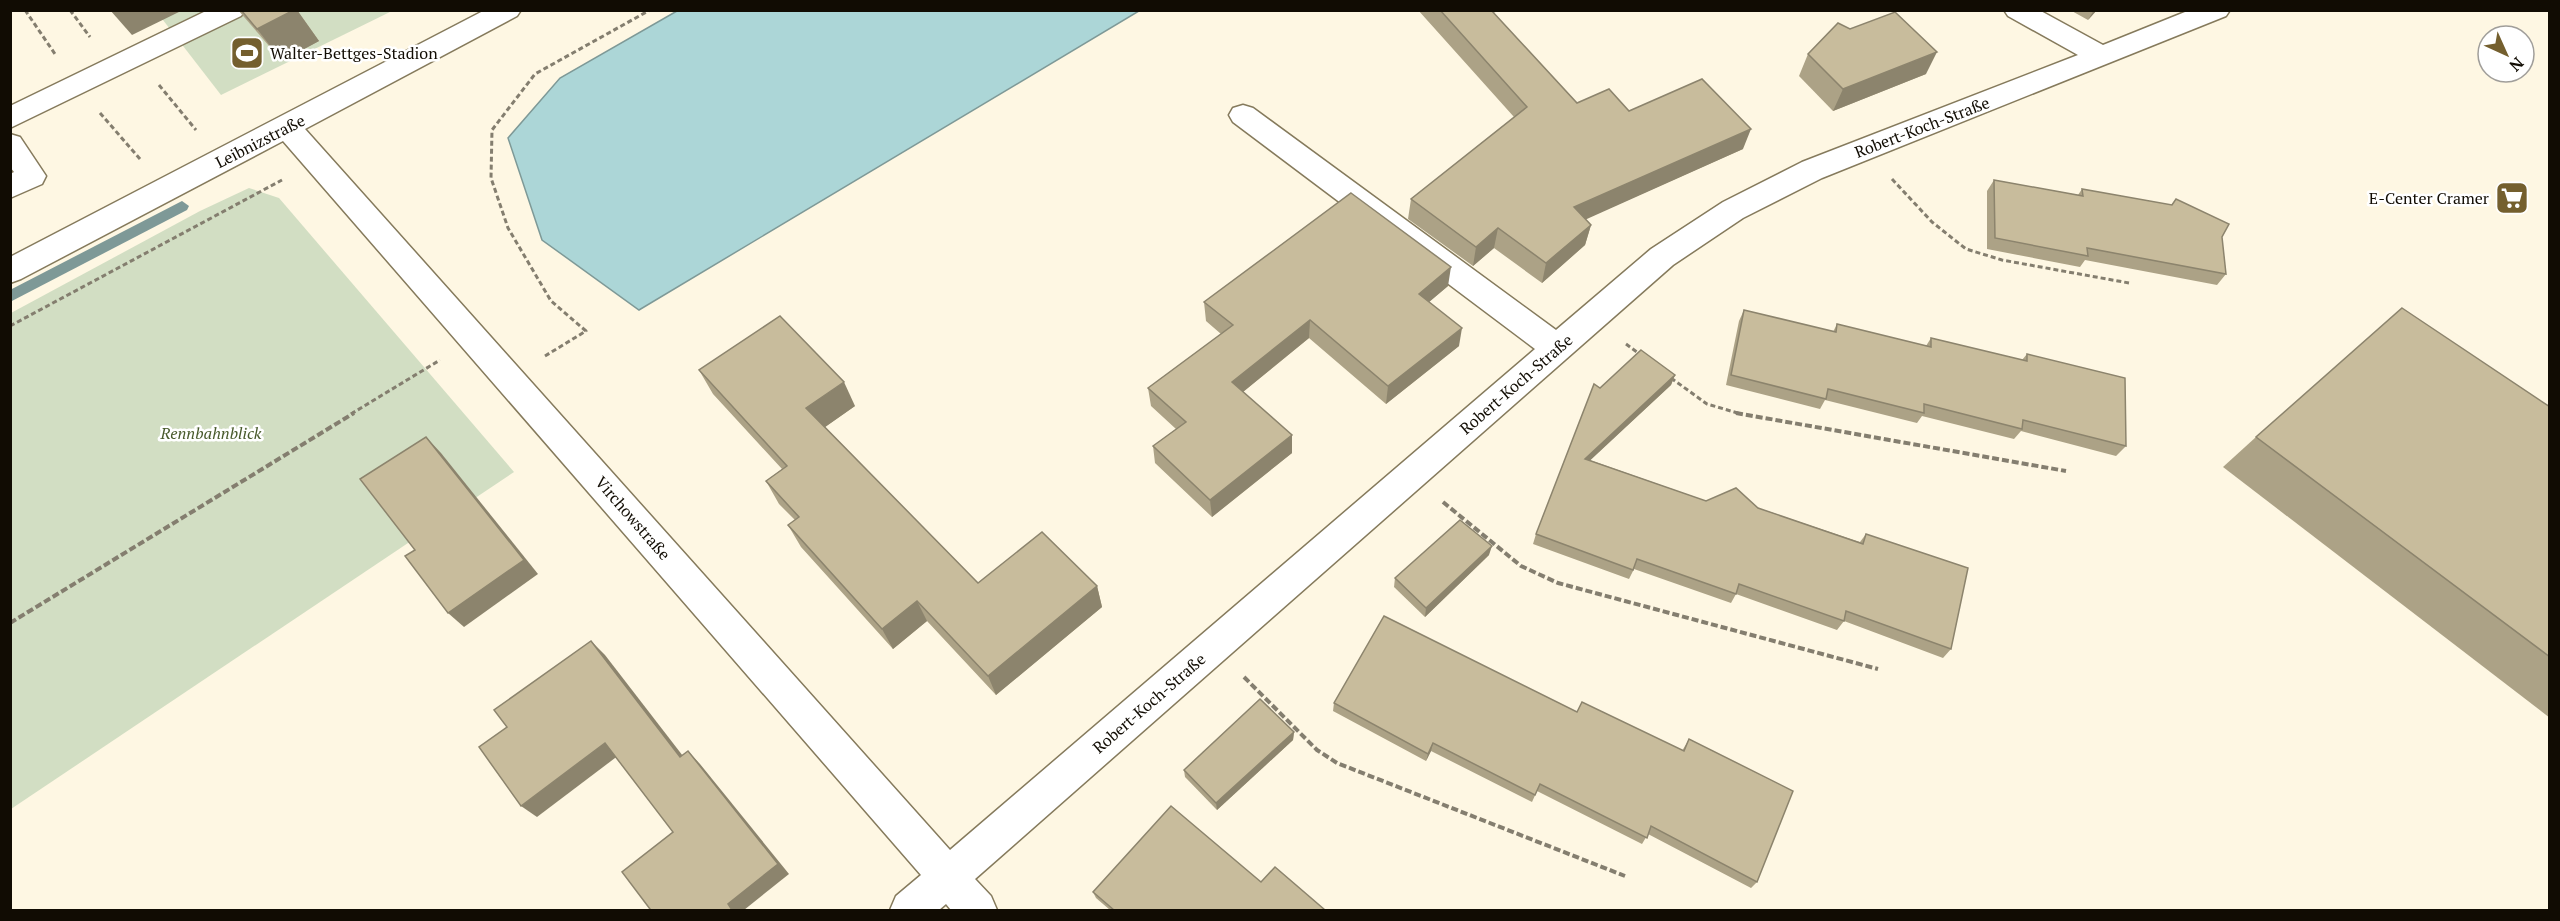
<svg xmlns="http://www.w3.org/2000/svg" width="2560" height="921" viewBox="0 0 2560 921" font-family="'PT Serif',serif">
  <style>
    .green { fill: #d2dec3 }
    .water { fill: #acd6d7; stroke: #7e9997; stroke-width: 1.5 }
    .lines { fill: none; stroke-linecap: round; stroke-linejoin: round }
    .stream { fill: #7e9997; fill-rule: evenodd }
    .minor-casing { stroke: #857a5c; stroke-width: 3 }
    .path-far1 { stroke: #847e6f; stroke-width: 3; stroke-dasharray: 5 3; stroke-linecap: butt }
    .path { stroke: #847e6f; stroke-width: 4; stroke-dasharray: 7 3; stroke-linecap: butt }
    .minor { fill: #fff; fill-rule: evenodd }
    .wall { fill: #aca286 }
    .shaded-wall { fill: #8c846d }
    .building { fill: #c8bc9c; stroke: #8c846d; stroke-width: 1.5 }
    .labels { text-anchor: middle; stroke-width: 5; stroke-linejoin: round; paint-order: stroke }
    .poi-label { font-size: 16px; fill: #110c03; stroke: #fff; text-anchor: start }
    .street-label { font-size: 16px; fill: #110c03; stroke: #fff }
    .park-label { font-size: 16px; font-style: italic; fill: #485a2b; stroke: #fff }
  </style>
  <rect width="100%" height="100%" fill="#fef7e3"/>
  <!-- green -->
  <g class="green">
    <polygon points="156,11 392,11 221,95"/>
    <polygon points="249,188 279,198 514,472 11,809 11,313 200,211"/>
  </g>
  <!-- water -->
  <polygon class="water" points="677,11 677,10 1139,11 639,310 542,240 508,138 560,78"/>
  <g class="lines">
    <!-- stream -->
    <polygon class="stream" points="182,201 189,206 187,210 10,302 10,290"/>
    <!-- minor casing -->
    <g class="minor-casing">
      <g id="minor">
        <polygon points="208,10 245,10 241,16 10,128 10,106"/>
        <polygon points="485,10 521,10 517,16 305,129 950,850 1535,349 1233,122 1229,115 1233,108 1243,105 1253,108 1556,330 1651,249 1723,202 1802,162 2078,55 2008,16 2004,10 2039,10 2103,45 2190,10 2230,10 2226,16 1822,178 1743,218 1673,265 975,879 991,896 997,910 951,910 946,904 939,910 890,910 896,896 921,875 283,141 21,279 10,283 10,257"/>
        <polygon points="10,134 20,137 46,176 42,184 10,198 10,174 14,172 10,167"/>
      </g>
    </g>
    <!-- path-far1 -->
    <g class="path-far1">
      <polyline points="25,10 55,54"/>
      <polyline points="70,10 90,37"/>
      <polyline points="159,85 196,130"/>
      <polyline points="100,113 140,159"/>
      <polyline points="1892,179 1932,222 1966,249 2002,260 2129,283"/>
      <polyline points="10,326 282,180"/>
      <polyline points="1626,344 1641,355"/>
      <polyline points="545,356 586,331 551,301 508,228 491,178 492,130 535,74 650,10"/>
      <polyline points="1671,378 1707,404 1741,414"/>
      <polyline points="351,414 440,360"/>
    </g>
    <!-- path -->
    <g class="path">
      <polyline points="1736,413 2066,471"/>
      <polyline points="1443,502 1521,566 1558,583 1878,669"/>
      <polyline points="10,623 354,413"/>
      <polyline points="1244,677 1317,750 1337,763 1625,876"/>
    </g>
    <!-- minor -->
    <use href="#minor" class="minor"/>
  </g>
  <!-- wall -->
  <g class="wall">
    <polygon points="238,10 297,10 319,41 282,61"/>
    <polygon points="1418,10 1501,10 1493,13 1577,103 1629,111 1743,149 1585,219 1591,225 1585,245 1542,283 1494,248 1473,266 1408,219 1411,199 1514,117"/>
    <polygon points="2070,10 2097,10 2088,20"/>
    <polygon points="1808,54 1926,74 1833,111 1799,76"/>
    <polygon points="1994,180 2078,195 2082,189 2171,205 2176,199 2222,237 2226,274 2217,285 2085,260 2080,267 1987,249 1987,191"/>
    <polygon points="1448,286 1429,302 1459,346 1386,404 1309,338 1243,392 1292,453 1212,517 1155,463 1153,446 1176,429 1151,406 1148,388 1221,334 1206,321 1204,302"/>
    <polygon points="1744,310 1833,332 1837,324 1926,346 1931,338 2022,360 2027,354 2126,446 2116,456 2021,431 2014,439 1922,416 1917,423 1825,400 1820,409 1726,385 1739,321"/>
    <polygon points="699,370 855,406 825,427 978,583 1097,586 1102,607 996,695 927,621 893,649 801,547 788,525 795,520 779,504 766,481 782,469 713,394"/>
    <polygon points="1675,375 1671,385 1590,460 1706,501 1758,508 1860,542 1866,534 1951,649 1943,658 1844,621 1837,630 1736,594 1731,603 1634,569 1629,579 1533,544 1536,534 1600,388"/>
    <polygon points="2550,407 2550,718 2223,467 2256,437"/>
    <polygon points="1489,555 1425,617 1394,587 1395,578"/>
    <polygon points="1334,703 1577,712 1682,751 1689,739 1757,882 1751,888 1648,834 1642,844 1537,791 1532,802 1431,751 1426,761 1333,711"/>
    <polygon points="1294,732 1293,740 1217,810 1185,777 1184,770"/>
    <polygon points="1261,882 1325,910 1110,910 1096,898 1093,892"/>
  </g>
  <!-- shaded-wall -->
  <g class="shaded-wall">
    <polygon points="110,10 183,10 132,35"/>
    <polygon points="294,10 297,10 319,41 282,61 257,29"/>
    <polygon points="2094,10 2097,10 2088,20"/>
    <polygon points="1937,52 1926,74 1833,111 1843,89"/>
    <polygon points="1751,129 1743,149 1569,227 1574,207"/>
    <polygon points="1591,225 1585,245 1542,283 1546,263"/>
    <polygon points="1498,228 1494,248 1473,266 1476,247"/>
    <polygon points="1451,267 1448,286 1416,313 1419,294"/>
    <polygon points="1310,320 1309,338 1233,400 1232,382"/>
    <polygon points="1462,328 1459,346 1386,404 1388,386"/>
    <polygon points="1675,375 1671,385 1582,468 1585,459"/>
    <polygon points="844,382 855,406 818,432 806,408"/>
    <polygon points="1292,435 1292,453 1212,517 1210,500"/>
    <polygon points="426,437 441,453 538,574 464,627 448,613"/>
    <polygon points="1492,546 1489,555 1425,617 1426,608"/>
    <polygon points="1097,586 1102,607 996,695 988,676"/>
    <polygon points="917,601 927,621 893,649 882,629"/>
    <polygon points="591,641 605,655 693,769 680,757"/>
    <polygon points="1294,732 1293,740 1217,810 1216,803"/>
    <polygon points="605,743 619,755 537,817 521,806"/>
    <polygon points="1433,743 1431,751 1426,761 1428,754"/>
    <polygon points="688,751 700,764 789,874 744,910 732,910 728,904"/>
  </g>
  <!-- building -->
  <g class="building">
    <polygon points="241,10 294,10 257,29"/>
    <polygon points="1440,10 1491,10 1577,103 1609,89 1629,111 1702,79 1751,129 1574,207 1591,225 1546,263 1498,228 1476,247 1411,199 1527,107"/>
    <polygon points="1895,12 1937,52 1843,89 1808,54 1838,23 1850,29"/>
    <polygon points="1994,180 2083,196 2082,189 2172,205 2176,199 2229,224 2222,237 2226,274 2087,248 2088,256 1995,238"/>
    <polygon points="1351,193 1451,267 1419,294 1462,328 1388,386 1310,320 1232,382 1292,435 1210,500 1153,446 1186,422 1148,388 1233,325 1204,302"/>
    <polygon points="2402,308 2550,407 2550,657 2256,437"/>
    <polygon points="1744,310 1836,332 1837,324 1931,347 1931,338 2027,361 2027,354 2125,378 2126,446 2023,420 2022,429 1924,404 1924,413 1828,389 1826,399 1731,375"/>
    <polygon points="780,316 844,382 806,408 978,583 1042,532 1097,586 988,676 917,601 882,629 788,525 799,517 766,481 787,466 699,370"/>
    <polygon points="1641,350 1675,375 1585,459 1706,501 1736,488 1758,508 1863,544 1866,534 1968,568 1951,649 1846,611 1844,621 1739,584 1736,594 1637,559 1633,570 1536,534 1594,384 1600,388"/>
    <polygon points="426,437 524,560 448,613 405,556 415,550 360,479"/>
    <polygon points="1460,520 1492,546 1426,608 1395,578"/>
    <polygon points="1384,616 1577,712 1582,702 1684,751 1689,739 1793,791 1757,882 1651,826 1647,838 1540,784 1535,795 1433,743 1428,754 1334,703"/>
    <polygon points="591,641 680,757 688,751 778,864 728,904 732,910 649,910 650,909 622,872 673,832 605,743 521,806 479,747 507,727 494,710"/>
    <polygon points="1260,699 1294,732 1216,803 1184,770"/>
    <polygon points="1171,806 1261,882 1275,867 1325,910 1114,910 1093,892"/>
  </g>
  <!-- icons -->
  <defs>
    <g id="stadium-square" transform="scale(1.725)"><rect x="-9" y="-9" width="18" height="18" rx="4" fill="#745f2e" stroke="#fff"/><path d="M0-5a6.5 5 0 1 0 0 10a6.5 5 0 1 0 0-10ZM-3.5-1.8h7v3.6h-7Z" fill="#fff"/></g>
    <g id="supermarket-square" transform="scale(1.725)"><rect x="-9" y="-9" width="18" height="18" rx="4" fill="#745f2e" stroke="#fff"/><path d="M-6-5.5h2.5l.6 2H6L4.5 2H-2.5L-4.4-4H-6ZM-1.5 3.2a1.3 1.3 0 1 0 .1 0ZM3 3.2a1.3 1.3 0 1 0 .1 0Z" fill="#fff"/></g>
  </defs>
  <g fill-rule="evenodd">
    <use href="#stadium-square" x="247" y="53"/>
    <use href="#supermarket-square" x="2512" y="198"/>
  </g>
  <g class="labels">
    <!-- poi labels -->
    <g class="poi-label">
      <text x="270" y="59">Walter-Bettges-Stadion</text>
      <text x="2489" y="204" text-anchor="end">E-Center Cramer</text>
    </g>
    <!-- street labels -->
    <g class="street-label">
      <text transform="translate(1922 127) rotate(-21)" y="6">Robert-Koch-Straße</text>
      <text transform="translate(260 141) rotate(-27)" y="6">Leibnizstraße</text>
      <text transform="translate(1516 384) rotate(-41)" y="6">Robert-Koch-Straße</text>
      <text transform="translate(633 518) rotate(49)" y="6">Virchowstraße</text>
      <text transform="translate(1149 703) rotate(-41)" y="6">Robert-Koch-Straße</text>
    </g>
    <!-- park labels -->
    <g class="park-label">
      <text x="211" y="439">Rennbahnblick</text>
    </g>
  </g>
  <!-- border -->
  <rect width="2560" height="921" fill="none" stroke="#110c03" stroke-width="24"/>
  <!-- north arrow -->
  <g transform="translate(2506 54) rotate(135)"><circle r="28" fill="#ffffff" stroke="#a09e9a" stroke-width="1.5"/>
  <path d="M0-4.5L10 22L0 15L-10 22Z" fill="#745f2e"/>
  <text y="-9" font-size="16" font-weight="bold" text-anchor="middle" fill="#110c03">N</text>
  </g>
</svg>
